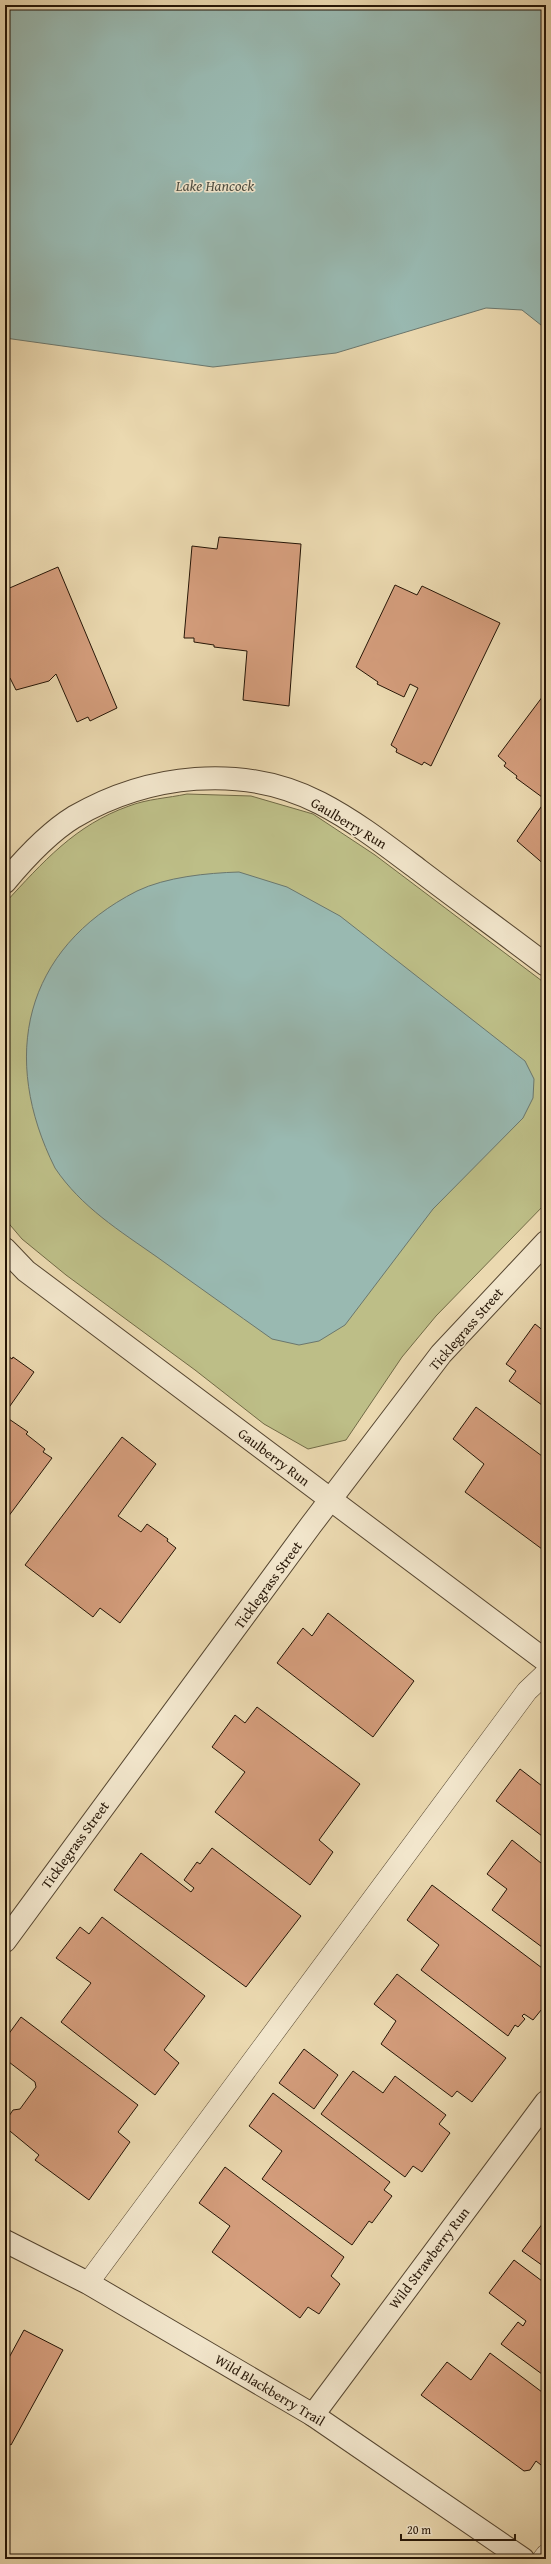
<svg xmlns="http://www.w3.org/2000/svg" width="551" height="2564" viewBox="0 0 551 2564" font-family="'Gentium Book Plus',serif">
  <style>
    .green { fill: #bdbe87; stroke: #716a46 }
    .water { fill: #99b9b1; stroke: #6b776d }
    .building { fill: #d49d7c; stroke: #251506 }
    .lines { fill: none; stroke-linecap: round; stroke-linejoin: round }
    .lane-casing { stroke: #564630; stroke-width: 22 }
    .street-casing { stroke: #564630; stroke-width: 24 }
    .lane { stroke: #f2e6cc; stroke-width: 21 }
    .street { stroke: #f2e6cc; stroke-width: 22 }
    .labels { text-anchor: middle; stroke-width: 3; stroke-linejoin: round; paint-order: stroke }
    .street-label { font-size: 14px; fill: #251506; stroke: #f2e6cc }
    .water-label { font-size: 15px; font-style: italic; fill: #4e4e42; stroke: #f2e6cc }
  </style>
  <rect width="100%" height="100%" fill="#ebd9b0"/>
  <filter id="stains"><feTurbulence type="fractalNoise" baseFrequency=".005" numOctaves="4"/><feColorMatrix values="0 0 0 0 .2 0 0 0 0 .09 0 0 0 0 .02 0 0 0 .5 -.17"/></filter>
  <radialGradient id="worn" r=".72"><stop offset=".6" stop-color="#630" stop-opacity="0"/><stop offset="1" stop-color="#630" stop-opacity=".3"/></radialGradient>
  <!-- green -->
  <path class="green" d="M187 794 251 796 313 814 375 855 546 984V1203L436 1316 402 1357 346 1440 308 1449 264 1424 195 1370 66 1275 22 1239 5 1219V903C43 862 75 825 129 806 147 799 168 798 187 794Z"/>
  <!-- water -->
  <g class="water">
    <polygon points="5,5 546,5 546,329 522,310 486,308 336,353 213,367 5,338"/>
    <path d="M239 872 287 887 340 916 525 1061 534 1079 533 1098 523 1118 433 1209 345 1325 319 1341 299 1345 272 1339C234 1312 196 1285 157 1257 120 1231 81 1207 55 1168 0 1058 23 949 137 891 166 877 207 873 239 872Z"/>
  </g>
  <!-- building -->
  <g class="building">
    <polygon points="219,537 301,544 289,706 243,700 247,651 214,647 214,645 194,642 194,638 184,638 192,546 217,549"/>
    <polygon points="58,567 117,708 90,721 88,717 77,722 56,674 49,681 16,690 10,678 5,680 5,590"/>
    <polygon points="395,585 417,595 422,586 500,623 431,766 424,762 422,765 396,752 397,749 391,745 418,688 410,684 404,697 377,684 378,682 356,667"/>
    <polygon points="546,692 546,800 516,778 517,776 504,766 506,763 498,756"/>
    <polygon points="546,800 546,866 517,841"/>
    <polygon points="535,1324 545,1332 546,1330 546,1408 509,1381 516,1371 506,1364"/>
    <polygon points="5,1354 12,1359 13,1357 34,1372 5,1413"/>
    <polygon points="476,1407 546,1459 546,1552 465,1492 484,1464 453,1439"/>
    <polygon points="6,1417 28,1432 26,1434 45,1449 43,1452 52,1458 5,1521"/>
    <polygon points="122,1437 156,1464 118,1516 141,1532 147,1524 168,1539 167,1541 176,1548 120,1623 100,1608 93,1617 25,1565"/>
    <polygon points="328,1613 414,1681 373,1737 277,1663 303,1628 312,1636"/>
    <polygon points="257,1707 360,1784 319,1840 333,1852 310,1885 215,1812 245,1772 212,1747 235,1715 245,1723"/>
    <polygon points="520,1769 546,1789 546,1839 496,1801"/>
    <polygon points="512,1840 546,1867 546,1950 492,1910 507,1889 487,1874"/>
    <polygon points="212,1848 301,1916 246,1987 114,1890 141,1853 191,1892 194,1888 184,1880 197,1862 200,1864"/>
    <polygon points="432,1885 546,1971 546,2004 533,2020 524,2014 522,2016 525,2019 518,2027 515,2025 508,2036 421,1970 439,1945 407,1920"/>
    <polygon points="102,1917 205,1996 164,2050 179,2063 155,2095 61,2022 91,1983 56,1958 80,1927 89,1934"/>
    <polygon points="397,1974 506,2058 472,2102 457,2091 452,2097 381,2044 396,2021 374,2004"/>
    <polygon points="21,2017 138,2105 118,2132 130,2142 89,2200 35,2160 39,2155 5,2127 5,2122 13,2110 20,2109 36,2087 35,2082 5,2059 5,2039"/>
    <polygon points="304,2049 338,2075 314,2109 279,2083"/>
    <polygon points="353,2071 383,2093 395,2076 446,2115 439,2124 450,2133 422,2172 413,2166 405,2177 321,2114"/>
    <polygon points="273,2093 390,2182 384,2190 392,2196 372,2223 369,2221 352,2245 262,2179 282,2151 249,2126"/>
    <polygon points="225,2167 344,2257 331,2276 340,2284 319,2314 308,2307 300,2318 212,2252 230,2226 199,2203"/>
    <polygon points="546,2219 546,2268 522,2251"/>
    <polygon points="514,2260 546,2284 546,2377 501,2344 518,2322 523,2326 526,2321 489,2293"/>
    <polygon points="24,2330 63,2350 11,2445 5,2441 5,2365"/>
    <polygon points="490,2353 546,2395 546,2469 536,2461 530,2470 524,2471 421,2395 447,2362 471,2380"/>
  </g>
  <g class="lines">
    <!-- lane casing -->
    <g class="lane-casing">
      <g id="lane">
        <polyline points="88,2283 527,1691 546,1673"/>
        <polyline points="543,2559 546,2555"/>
      </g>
    </g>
    <!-- street casing -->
    <g class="street-casing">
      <g id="street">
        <path d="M5 882C25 858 48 833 74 817 148 774 242 763 320 803 355 821 387 846 419 870 461 902 504 933 546 965"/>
        <polyline points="5,1249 26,1271 546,1661"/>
        <polyline points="5,1941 311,1525 441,1354 546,1242"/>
        <polyline points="5,2241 88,2283 313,2415 523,2559"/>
        <polyline points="313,2415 546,2102"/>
      </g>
    </g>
    <!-- lane -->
    <use href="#lane" class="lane"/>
    <!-- street -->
    <use href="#street" class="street"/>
  </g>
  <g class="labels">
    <!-- street labels -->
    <g class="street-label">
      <text transform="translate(349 823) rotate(31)" y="5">Gaulberry Run</text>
      <text transform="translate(466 1329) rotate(-49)" y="5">Ticklegrass Street</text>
      <text transform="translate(274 1457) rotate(37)" y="5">Gaulberry Run</text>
      <text transform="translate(268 1585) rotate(-54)" y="5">Ticklegrass Street</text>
      <text transform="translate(75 1845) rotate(-54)" y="5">Ticklegrass Street</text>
      <text transform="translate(429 2258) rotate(-53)" y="5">Wild Strawberry Run</text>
      <text transform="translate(270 2390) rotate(31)" y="5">Wild Blackberry Trail</text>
    </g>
    <!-- water labels -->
    <g class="water-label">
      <text x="215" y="191">Lake Hancock</text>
    </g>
  </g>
  <!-- margin -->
  <rect width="551" height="2564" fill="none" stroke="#ebd9b0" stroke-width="20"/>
  <rect x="6" y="6" width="539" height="2552" fill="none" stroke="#251506" stroke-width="2"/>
  <rect x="10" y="10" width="531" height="2544" fill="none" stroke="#251506"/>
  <!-- scale -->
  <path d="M401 2534v6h114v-6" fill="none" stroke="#251506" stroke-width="2"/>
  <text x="407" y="2534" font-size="12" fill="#251506" stroke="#f2e6cc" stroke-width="3" paint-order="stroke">20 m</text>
  <rect width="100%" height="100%" filter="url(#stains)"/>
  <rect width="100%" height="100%" fill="url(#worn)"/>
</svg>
